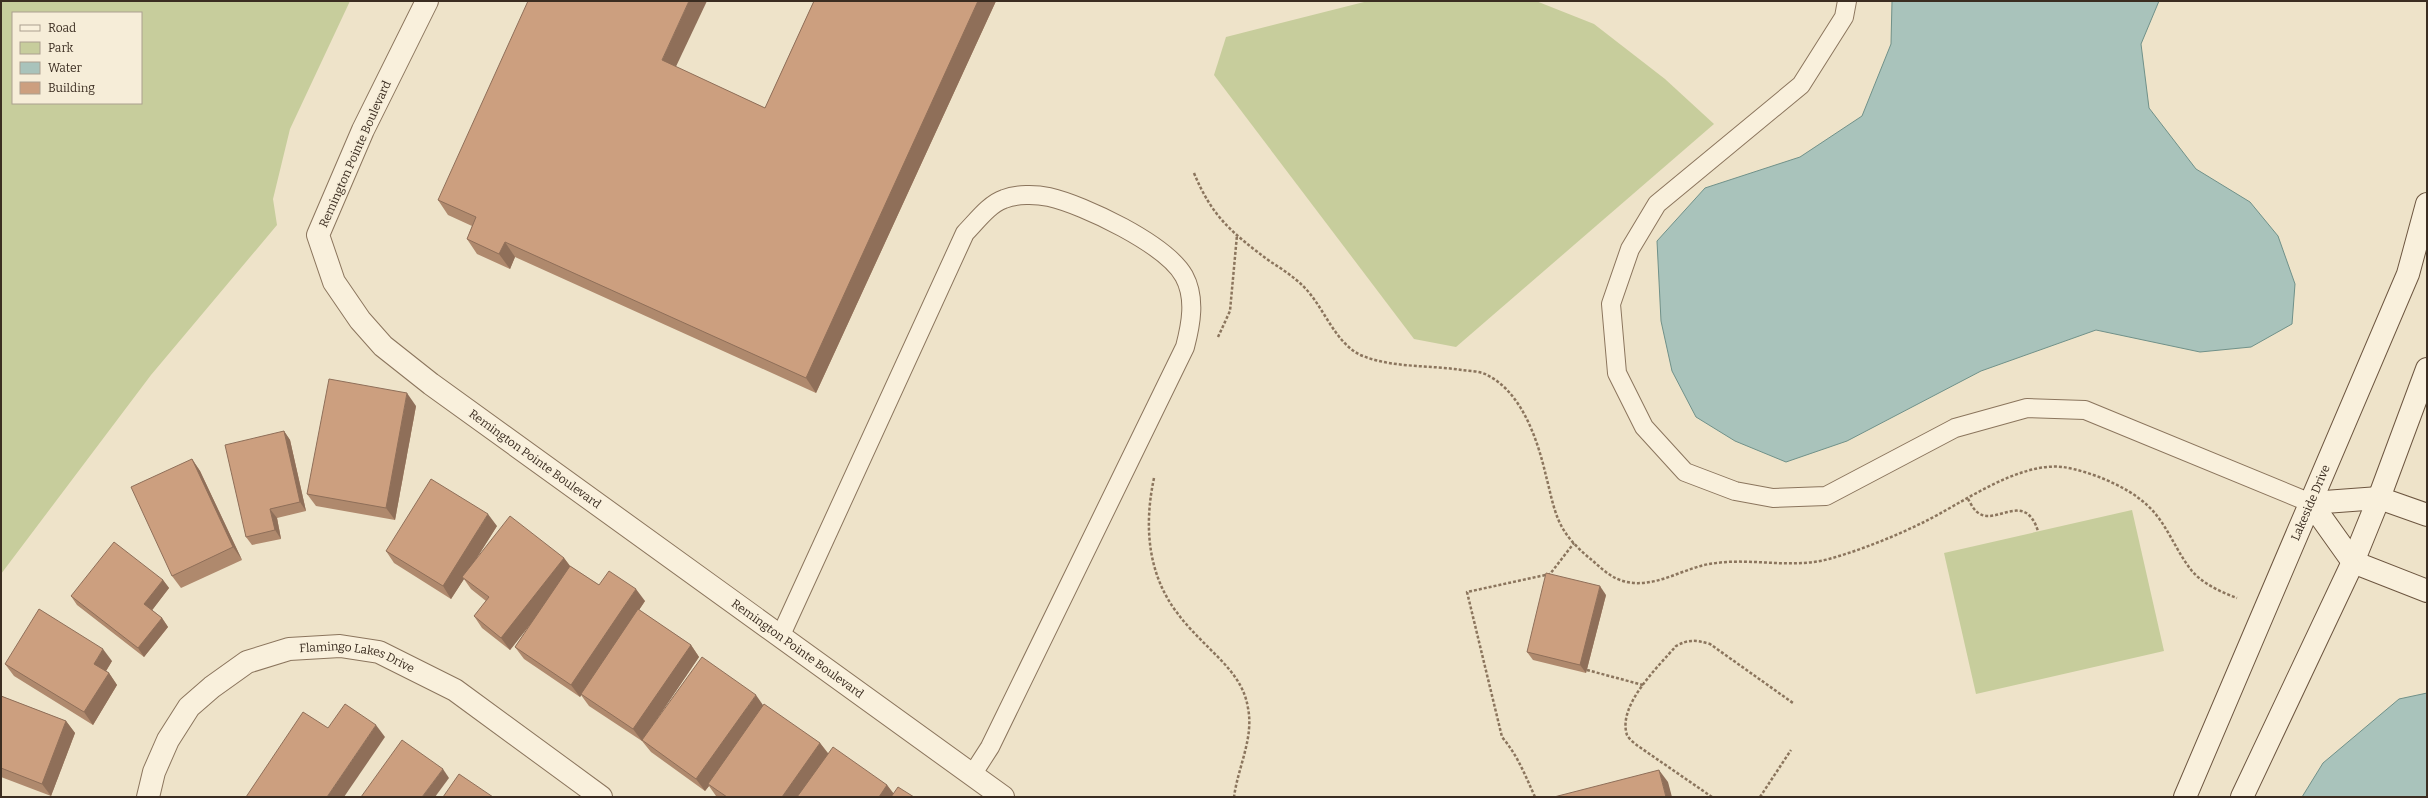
<svg xmlns="http://www.w3.org/2000/svg" width="2428" height="798" viewBox="0 0 2428 798" font-family="Bitter,serif">
  <style>
    .green { fill: #c7cd9c; fill-rule: evenodd }
    .water { fill: #a9c3bb; stroke: #709189 }
    .lines { fill: none; stroke-linecap: round; stroke-linejoin: round }
    .lane-casing { stroke: #8b755d; stroke-width: 20 }
    .street-casing { stroke: #8b755d; stroke-width: 24 }
    .secondary-casing { stroke: #6d5640; stroke-width: 24 }
    .path { stroke: #8b755d; stroke-width: 2.5; stroke-dasharray: 3 2; stroke-linecap: butt }
    .lane { stroke: #f9f0dc; stroke-width: 18 }
    .street { stroke: #f9f0dc; stroke-width: 22 }
    .secondary { stroke: #f9f0dc; stroke-width: 22 }
    .wall { fill: #af896d }
    .shaded-wall { fill: #8f6f59 }
    .building { fill: #cc9f7f; stroke: #8f6f59 }
    .labels { text-anchor: middle; stroke-width: 3; stroke-linejoin: round; paint-order: stroke }
    .street-label { font-size: 12px; fill: #3b2d21; stroke: #f6edd8 }
  </style>
  <rect width="100%" height="100%" fill="#eee3c9"/>
  <!-- green -->
  <g class="green">
    <path d="M1 1H350L290 129 273 199 277 225 151 375 1 574ZM13 13H141V103H13Z"/>
    <polygon points="1368,1 1536,1 1594,24 1665,79 1714,124 1456,347 1414,339 1214,75 1226,37"/>
    <polygon points="2132,510 2164,651 1976,694 1944,553"/>
  </g>
  <!-- water -->
  <g class="water">
    <polygon points="1892,1 2159,1 2141,44 2149,108 2196,169 2250,202 2278,236 2295,284 2292,324 2251,347 2200,352 2096,330 1981,371 1847,441 1786,462 1735,441 1696,417 1672,371 1661,321 1657,241 1705,188 1800,157 1862,116 1891,44"/>
    <polygon points="2427,693 2427,797 2302,797 2323,763 2399,699"/>
  </g>
  <g class="lines">
    <!-- lane casing -->
    <g class="lane-casing">
      <g id="lane">
        <polyline points="1847,1 1844,17 1801,85 1657,204 1630,249 1611,304 1617,373 1644,427 1685,472 1735,491 1773,498 1826,496 1955,428 2027,408 2085,410 2311,503"/>
        <path d="M780 637 965 233C976 222 989 204 1004 199 1017 194 1035 194 1049 197 1084 205 1166 244 1184 276 1196 298 1191 324 1185 347L990 747 972 775"/>
      </g>
    </g>
    <!-- street casing -->
    <g class="street-casing">
      <g id="street">
        <path id="s1" d="M427 1 363 130 318 235 334 282 360 320 383 346 431 384 1003 797"/>
        <path id="s2" d="M148 797 154 772 168 740 189 707 212 687 247 662 289 649 340 646 379 652 455 690 601 797"/>
      </g>
    </g>
    <!-- secondary casing -->
    <g class="secondary-casing">
      <g id="secondary">
        <polyline points="2311,503 2353,562 2427,591"/>
        <polyline points="2311,503 2379,498 2427,515"/>
        <path id="s3" d="M2185 797 2408 274 2427 204"/>
        <polyline points="2242,797 2353,562 2379,498 2427,369"/>
      </g>
    </g>
    <!-- path -->
    <g class="path">
      <path d="M1194 173C1212 217 1233 234 1271 262 1282 269 1294 277 1303 286 1324 306 1335 345 1363 356 1393 368 1430 365 1462 370 1470 371 1480 371 1487 375 1522 392 1538 441 1546 476 1551 494 1554 516 1565 532 1572 543 1583 553 1593 561 1601 568 1609 576 1620 580 1653 592 1684 566 1716 563 1754 558 1792 569 1829 559 1861 550 1893 537 1922 523 1963 503 2017 462 2063 467 2089 471 2127 486 2147 505 2167 523 2175 550 2192 571 2203 584 2221 592 2237 598"/>
      <polyline points="1218,337 1230,311 1237,235"/>
      <path d="M1154 478C1144 525 1147 574 1178 614 1187 626 1198 637 1209 648 1226 665 1244 682 1248 708 1254 738 1238 767 1234 797"/>
      <path d="M1968 499C1971 504 1974 511 1980 514 1998 524 2025 491 2038 531"/>
      <polyline points="1587,670 1643,685"/>
      <path d="M1535 797C1525 775 1518 756 1502 737L1467 592 1550 574 1574 543"/>
      <path d="M1712 797 1638 746C1634 743 1629 739 1627 735 1617 705 1659 666 1676 646 1689 639 1696 640 1710 644L1793 703"/>
      <polyline points="1760,797 1791,750"/>
    </g>
    <!-- lane -->
    <use href="#lane" class="lane"/>
    <!-- street -->
    <use href="#street" class="street"/>
    <!-- secondary -->
    <use href="#secondary" class="secondary"/>
  </g>
  <!-- wall -->
  <g class="wall">
    <polygon points="814,1 996,1 816,393 515,257 510,269 477,254 467,239 472,226 448,215 438,200 676,67 765,108"/>
    <polygon points="416,406 395,520 316,506 307,494"/>
    <polygon points="284,431 290,440 306,511 277,518 281,539 252,545 246,537"/>
    <polygon points="192,459 200,471 242,560 181,588 172,576"/>
    <polygon points="497,526 475,561 564,558 570,566 599,585 645,601 639,610 691,645 699,657 653,725 763,705 820,743 828,753 887,785 894,794 914,797 718,797 716,796 709,786 705,791 651,752 642,741 589,706 581,695 580,697 524,659 515,647 533,621 510,650 482,628 474,616 486,601 471,589 464,579 451,599 394,563 386,551"/>
    <polygon points="163,580 169,588 152,610 162,618 168,627 144,657 77,605 71,596"/>
    <polygon points="1606,595 1586,673 1533,660 1527,652"/>
    <polygon points="112,661 106,671 109,673 117,685 93,725 14,676 5,664"/>
    <polygon points="1,696 66,721 75,733 51,796 1,777"/>
  </g>
  <!-- shaded-wall -->
  <g class="shaded-wall">
    <polygon points="689,1 707,1 672,75 662,60"/>
    <polygon points="978,1 996,1 816,393 806,378"/>
    <polygon points="505,242 515,257 510,269 499,254"/>
    <polygon points="407,393 416,406 395,520 386,508"/>
    <polygon points="284,431 290,440 306,511 300,502"/>
    <polygon points="192,459 200,471 242,560 233,547"/>
    <polygon points="270,509 277,518 281,539 275,530"/>
    <polygon points="488,514 497,526 464,578 462,577 464,579 451,599 443,586"/>
    <polygon points="564,558 573,570 510,650 501,638"/>
    <polygon points="163,580 169,588 150,613 144,604"/>
    <polygon points="1600,586 1606,595 1586,673 1580,665"/>
    <polygon points="636,589 645,601 580,697 571,685"/>
    <polygon points="162,618 168,627 144,657 138,648"/>
    <polygon points="691,645 699,657 642,741 633,729"/>
    <polygon points="103,649 112,661 103,676 94,664"/>
    <polygon points="109,673 117,685 93,725 84,712"/>
    <polygon points="756,695 765,708 708,784 709,786 705,791 696,779"/>
    <polygon points="66,721 75,733 51,796 42,784"/>
    <polygon points="376,725 385,737 344,797 327,797"/>
    <polygon points="820,743 829,755 800,797 782,797"/>
    <polygon points="443,769 449,778 435,797 422,797"/>
    <polygon points="1659,770 1668,782 1672,797 1666,797"/>
    <polygon points="887,785 896,797 879,797"/>
  </g>
  <!-- building -->
  <g class="building">
    <polygon points="528,1 689,1 662,60 765,108 814,1 978,1 806,378 505,242 499,254 467,239 476,217 438,200"/>
    <polygon points="329,379 407,393 386,508 307,494"/>
    <polygon points="284,431 300,502 270,509 275,530 246,537 225,445"/>
    <polygon points="192,459 233,547 172,576 131,487"/>
    <polygon points="431,479 488,514 443,586 386,551"/>
    <polygon points="510,516 564,558 501,638 474,616 489,597 462,577"/>
    <polygon points="114,542 163,580 144,604 162,618 138,648 71,596"/>
    <polygon points="570,566 599,585 609,571 636,589 571,685 515,647"/>
    <polygon points="1546,573 1600,586 1580,665 1527,652"/>
    <polygon points="39,609 103,649 94,664 109,673 84,712 5,664"/>
    <polygon points="638,609 691,645 633,729 581,694"/>
    <polygon points="702,657 756,695 696,779 642,740"/>
    <polygon points="1,696 66,721 42,784 1,768"/>
    <polygon points="345,704 376,725 327,797 246,797 303,712 328,728"/>
    <polygon points="764,704 820,743 782,797 727,797 708,784"/>
    <polygon points="402,740 443,769 422,797 361,797"/>
    <polygon points="833,747 887,785 879,797 797,797"/>
    <polygon points="1659,770 1666,797 1554,797"/>
    <polygon points="459,774 493,797 443,797"/>
    <polygon points="898,787 914,797 891,797"/>
  </g>
  <g class="labels">
    <!-- street labels -->
    <g class="street-label">
      <text transform="translate(355 154) rotate(-66)" y="4">Remington Pointe Boulevard</text>
      <text dy="4" stroke="none"><textPath href="#s1" startOffset="578">Remington Pointe Boulevard</textPath></text>
      <text dy="4" stroke="none"><textPath href="#s3" startOffset="320">Lakeside Drive</textPath></text>
      <text dy="4" stroke="none"><textPath href="#s1" startOffset="902">Remington Pointe Boulevard</textPath></text>
      <text dy="4" stroke="none"><textPath href="#s2" startOffset="287">Flamingo Lakes Drive</textPath></text>
    </g>
  </g>
  <!-- border -->
  <rect width="2428" height="798" fill="none" stroke="#3b2d21" stroke-width="4"/>
  <!-- legend -->
  <rect x="12" y="12" width="130" height="92" fill="#f6edd8" stroke="#aba08f"/>
  <rect x="20" y="25" width="20" height="6" fill="#f9f0dc" stroke="#aba08f"/>
  <text x="48" y="32" font-size="12" fill="#3b2d21">Road</text>
  <rect x="20" y="42" width="20" height="12" fill="#c7cd9c" stroke="#aba08f"/>
  <text x="48" y="52" font-size="12" fill="#3b2d21">Park</text>
  <rect x="20" y="62" width="20" height="12" fill="#a9c3bb" stroke="#aba08f"/>
  <text x="48" y="72" font-size="12" fill="#3b2d21">Water</text>
  <rect x="20" y="82" width="20" height="12" fill="#cc9f7f" stroke="#aba08f"/>
  <text x="48" y="92" font-size="12" fill="#3b2d21">Building</text>
</svg>
